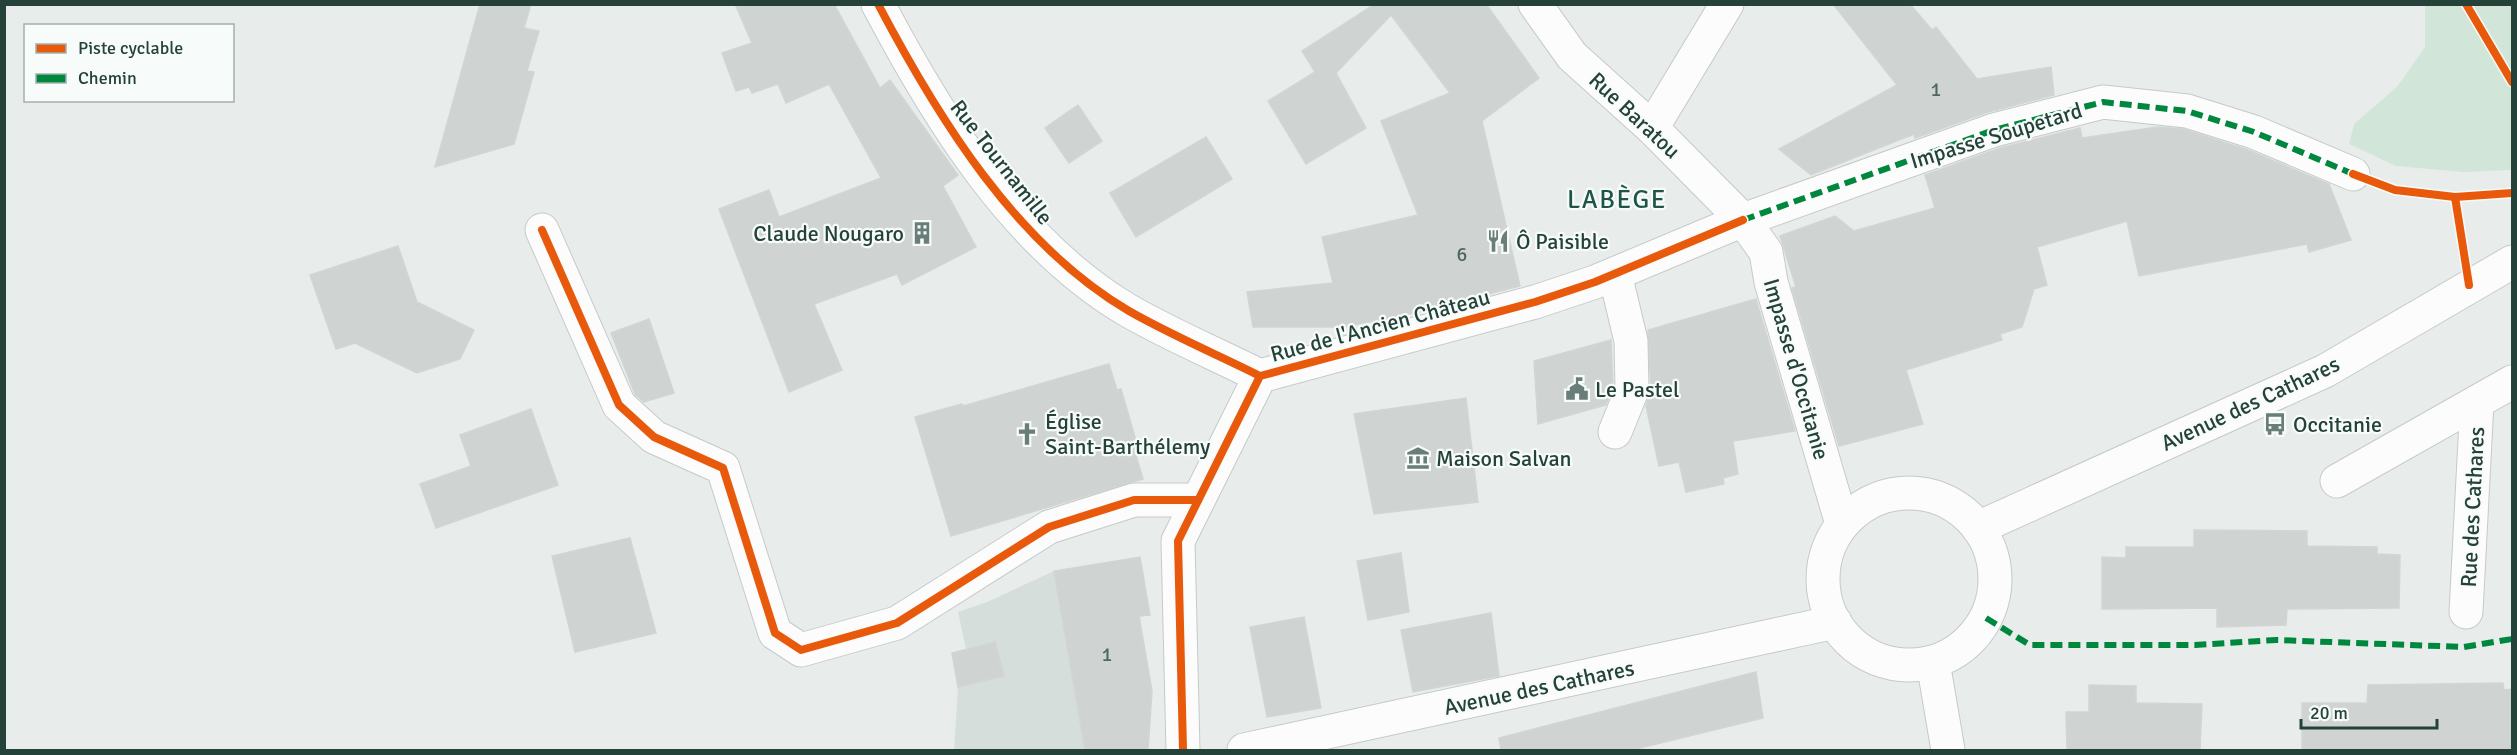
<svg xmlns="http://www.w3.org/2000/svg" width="2517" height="755" viewBox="0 0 2517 755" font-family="Signika,sans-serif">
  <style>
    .built { fill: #d6dedb }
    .green { fill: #d1e6d8 }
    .building { fill: #cfd4d2; stroke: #d1d6d4; stroke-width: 1.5 }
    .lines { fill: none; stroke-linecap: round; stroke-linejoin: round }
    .street-casing { stroke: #c5cac8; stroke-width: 35 }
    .street { stroke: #fcfcfc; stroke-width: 33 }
    .quiet { stroke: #00873e; stroke-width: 6; stroke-dasharray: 12 6; stroke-linecap: butt }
    .cycleway-casing { stroke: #f7fbf9; stroke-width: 11 }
    .cycleway { stroke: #e8590c; stroke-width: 8 }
    .labels { text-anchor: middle; stroke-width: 4.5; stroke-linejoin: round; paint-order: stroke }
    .number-label { font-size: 20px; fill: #506761 }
    .street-label { font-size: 22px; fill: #24423a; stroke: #f7fbf9 }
    .poi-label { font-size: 22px; fill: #24423a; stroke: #f7fbf9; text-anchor: start }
    .quarter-label { font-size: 26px; letter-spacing: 1.5px; fill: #1f5548; stroke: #f7fbf9 }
  </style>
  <rect width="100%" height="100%" fill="#e8edeb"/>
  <!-- built -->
  <polygon class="built" points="1140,557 1150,615 1139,617 1152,691 1148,750 954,750 958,687 952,653 966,649 958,612 987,602 1054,571"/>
  <!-- green -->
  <polygon class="green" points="2425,5 2512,5 2512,170 2463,172 2396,166 2349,144 2354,124 2397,87 2425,47"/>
  <!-- building -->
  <g class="building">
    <polygon points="480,4 531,4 524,28 539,31 527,71 534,72 514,144 435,167"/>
    <polygon points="735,4 834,4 880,88 890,80 958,175 943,186 976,247 902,285 897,274 814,304 842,370 789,392 719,209 769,190 779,217 881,178 829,84 786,103 778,84 752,93 749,87 736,91 722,53 752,43"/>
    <polygon points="1375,4 1486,4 1539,78 1482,121 1520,286 1419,312 1344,327 1253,327 1247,292 1333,283 1322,237 1418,215 1381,121 1450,93 1391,15 1336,73 1366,128 1306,164 1268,101 1315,72 1302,51"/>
    <polygon points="1833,4 1910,4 1932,30 1936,27 1977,79 2051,67 2054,95 1988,112 1915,138 1914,134 1811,175 1779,149 1897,85"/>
    <polygon points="1078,105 1102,141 1069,163 1045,128"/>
    <polygon points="2157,127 2183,129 2248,150 2329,184 2351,240 2309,252 2307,244 2139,276 2127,221 2037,247 2047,285 2034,289 2022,327 2000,334 2002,340 1906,370 1923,424 1839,446 1792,288 1796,287 1780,236 1835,216 1854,231 1935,208 1925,175 2000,148 2080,128 2082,138"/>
    <polygon points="1206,137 1232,179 1136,237 1110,193"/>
    <polygon points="398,246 417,302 474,330 460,359 417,373 355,343 336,349 310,275"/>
    <polygon points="1756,299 1795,431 1733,441 1738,474 1723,478 1724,484 1686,492 1679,462 1659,466 1646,406 1651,390 1648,330"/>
    <polygon points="649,319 674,393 644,402 635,394 611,333"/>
    <polygon points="1611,340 1613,387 1606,405 1538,424 1534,361"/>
    <polygon points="1109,364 1117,390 1121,389 1139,451 1135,452 1143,479 951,536 915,417 962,404 963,406"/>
    <polygon points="1466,398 1478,502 1374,514 1354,414"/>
    <polygon points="531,409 558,485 436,528 420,484 471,466 460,435"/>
    <polygon points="2194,530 2307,531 2307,546 2377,547 2377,554 2400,555 2399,608 2287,609 2286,625 2217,627 2217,608 2102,609 2102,557 2126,558 2126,547 2194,547"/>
    <polygon points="630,538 656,633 575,652 552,556"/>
    <polygon points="1401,553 1409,612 1368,620 1357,561"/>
    <polygon points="1140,557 1150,615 1139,616 1152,691 1148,750 1085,750 1054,571"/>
    <polygon points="1491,613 1499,676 1413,692 1401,630"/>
    <polygon points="1304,617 1321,708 1267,717 1250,627"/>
    <polygon points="995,642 1004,676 958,687 952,653"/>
    <polygon points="1756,672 1763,718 1632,750 1501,750 1499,738"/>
    <polygon points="2503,683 2504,690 2512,689 2512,750 2302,750 2302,703 2367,703 2368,685"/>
    <polygon points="2089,685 2136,686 2136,703 2202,704 2200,750 2067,750 2066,712 2089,712"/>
  </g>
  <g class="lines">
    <!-- street casing -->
    <g class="street-casing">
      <g id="street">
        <path d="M878 4C938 118 1016 245 1129 311 1171 335 1216 354 1260 376"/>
        <polyline points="1535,4 1572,56 1652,128 1743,220 1766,252 1771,282 1842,524"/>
        <polyline points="1652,128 1727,4"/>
        <polyline points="542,230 619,405 654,437 723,468 775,633 801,650 897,623 1049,527 1134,500 1198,500"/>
        <polyline points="1615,274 1631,341 1632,390 1615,432"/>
        <polyline points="2337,481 2512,382"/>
        <circle cx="1909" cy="579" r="86"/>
        <polyline points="1978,528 2325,371 2512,262"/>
        <polyline points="2466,612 2477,402"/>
        <polyline points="1933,662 1948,750"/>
        <polyline points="1183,750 1178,541 1260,376 1535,302 1595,282 1743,220 1994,130 2103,102 2187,111 2254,132 2353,174"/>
        <polyline points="1244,750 1835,622"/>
      </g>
    </g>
    <!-- street -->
    <use href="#street" class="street"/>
    <!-- quiet -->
    <g class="quiet">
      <polyline points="1743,220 1994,130 2103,102 2187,111 2254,132 2353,174"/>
      <polyline points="1986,618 2030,645 2195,645 2276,640 2464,647 2512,639"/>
    </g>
    <!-- cycleway casing -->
    <g class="cycleway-casing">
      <g id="cycleway">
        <path d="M878 4C938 118 1016 245 1129 311 1171 335 1216 354 1260 376"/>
        <polyline points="2466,4 2512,82"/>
        <polyline points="2353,174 2395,190 2455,197 2512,193"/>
        <polyline points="2455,197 2469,285"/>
        <polyline points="542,230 619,405 654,437 723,468 775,633 801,650 897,623 1049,527 1134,500 1198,500"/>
        <polyline points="1183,750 1178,541 1260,376 1535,302 1595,282 1743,220"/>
      </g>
    </g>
    <!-- cycleway -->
    <use href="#cycleway" class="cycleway"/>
  </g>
  <!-- icons -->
  <defs>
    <g id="building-bare" transform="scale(1.8)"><path d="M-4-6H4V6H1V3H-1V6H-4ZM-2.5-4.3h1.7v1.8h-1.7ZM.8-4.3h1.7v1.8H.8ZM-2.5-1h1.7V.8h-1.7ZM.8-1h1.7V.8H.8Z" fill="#697e78" stroke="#f7fbf9" stroke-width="2.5" paint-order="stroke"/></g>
    <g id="restaurant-bare" transform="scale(1.8)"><path d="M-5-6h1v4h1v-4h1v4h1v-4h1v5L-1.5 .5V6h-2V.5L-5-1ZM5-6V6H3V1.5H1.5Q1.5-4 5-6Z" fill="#697e78" stroke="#f7fbf9" stroke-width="2.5" paint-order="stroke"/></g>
    <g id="civic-bare" transform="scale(1.8)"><path d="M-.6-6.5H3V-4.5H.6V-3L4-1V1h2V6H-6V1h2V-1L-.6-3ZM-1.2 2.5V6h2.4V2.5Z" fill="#697e78" stroke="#f7fbf9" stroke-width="2.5" paint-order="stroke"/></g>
    <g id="bus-bare" transform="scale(1.8)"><path d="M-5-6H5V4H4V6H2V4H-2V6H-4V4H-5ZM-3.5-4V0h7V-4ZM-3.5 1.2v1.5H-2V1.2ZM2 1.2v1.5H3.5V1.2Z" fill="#697e78" stroke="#f7fbf9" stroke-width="2.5" paint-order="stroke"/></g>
    <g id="church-bare" transform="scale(1.8)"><path d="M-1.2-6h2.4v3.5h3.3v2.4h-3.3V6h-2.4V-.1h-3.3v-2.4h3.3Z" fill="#697e78" stroke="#f7fbf9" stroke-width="2.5" paint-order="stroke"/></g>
    <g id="museum-bare" transform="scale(1.8)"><path d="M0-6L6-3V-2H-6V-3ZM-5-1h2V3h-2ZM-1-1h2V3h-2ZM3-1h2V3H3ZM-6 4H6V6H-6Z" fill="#697e78" stroke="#f7fbf9" stroke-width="2.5" paint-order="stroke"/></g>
  </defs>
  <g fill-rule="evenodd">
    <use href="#building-bare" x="922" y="233"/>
    <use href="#restaurant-bare" x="1498" y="241"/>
    <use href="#civic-bare" x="1577" y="389"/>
    <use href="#bus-bare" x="2275" y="424"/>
    <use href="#church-bare" x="1027" y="434"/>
    <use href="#museum-bare" x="1418" y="458"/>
  </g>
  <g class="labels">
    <!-- number labels -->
    <g class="number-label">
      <text x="1936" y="96">1</text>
      <text x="1462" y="261">6</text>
      <text x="1107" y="661">1</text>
    </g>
    <!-- street labels -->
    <g class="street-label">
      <text transform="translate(1635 115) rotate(43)" y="8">Rue Baratou</text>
      <text transform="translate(1996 135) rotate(-17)" y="8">Impasse Soupetard</text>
      <text transform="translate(1002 162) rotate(52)" y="8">Rue Tournamille</text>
      <text transform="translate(1380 325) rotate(-15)" y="8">Rue de l'Ancien Château</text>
      <text transform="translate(1797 369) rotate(74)" y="8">Impasse d'Occitanie</text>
      <text transform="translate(2250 403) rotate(-25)" y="8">Avenue des Cathares</text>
      <text transform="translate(2472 507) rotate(-87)" y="8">Rue des Cathares</text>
      <text transform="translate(1539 687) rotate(-12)" y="8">Avenue des Cathares</text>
    </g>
    <!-- poi labels -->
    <g class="poi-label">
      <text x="904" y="241" text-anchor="end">Claude Nougaro</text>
      <text x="1516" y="249">Ô Paisible</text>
      <text x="1595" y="397">Le Pastel</text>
      <text x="1045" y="429">Église<tspan x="1045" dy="25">Saint-Barthélemy</tspan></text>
      <text x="2293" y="432">Occitanie</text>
      <text x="1436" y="466">Maison Salvan</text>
    </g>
    <!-- quarter labels -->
    <g class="quarter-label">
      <text x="1617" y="208">LABÈGE</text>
    </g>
  </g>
  <!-- border -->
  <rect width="2517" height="755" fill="none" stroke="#24423a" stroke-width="12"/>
  <!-- legend -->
  <rect x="24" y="24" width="210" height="78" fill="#f7fbf9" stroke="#a3b1ad" stroke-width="1.5"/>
  <rect x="36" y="44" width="30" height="9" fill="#e8590c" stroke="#a3b1ad" stroke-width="1.5"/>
  <text x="78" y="54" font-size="18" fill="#24423a">Piste cyclable</text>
  <rect x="36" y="74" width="30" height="9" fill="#00873e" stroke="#a3b1ad" stroke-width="1.5"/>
  <text x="78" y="84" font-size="18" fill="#24423a">Chemin</text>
  <!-- scale -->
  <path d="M2301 719v9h136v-9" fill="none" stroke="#24423a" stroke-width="3"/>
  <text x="2310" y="719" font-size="18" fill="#24423a" stroke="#f7fbf9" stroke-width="4.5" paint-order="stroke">20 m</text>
</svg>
